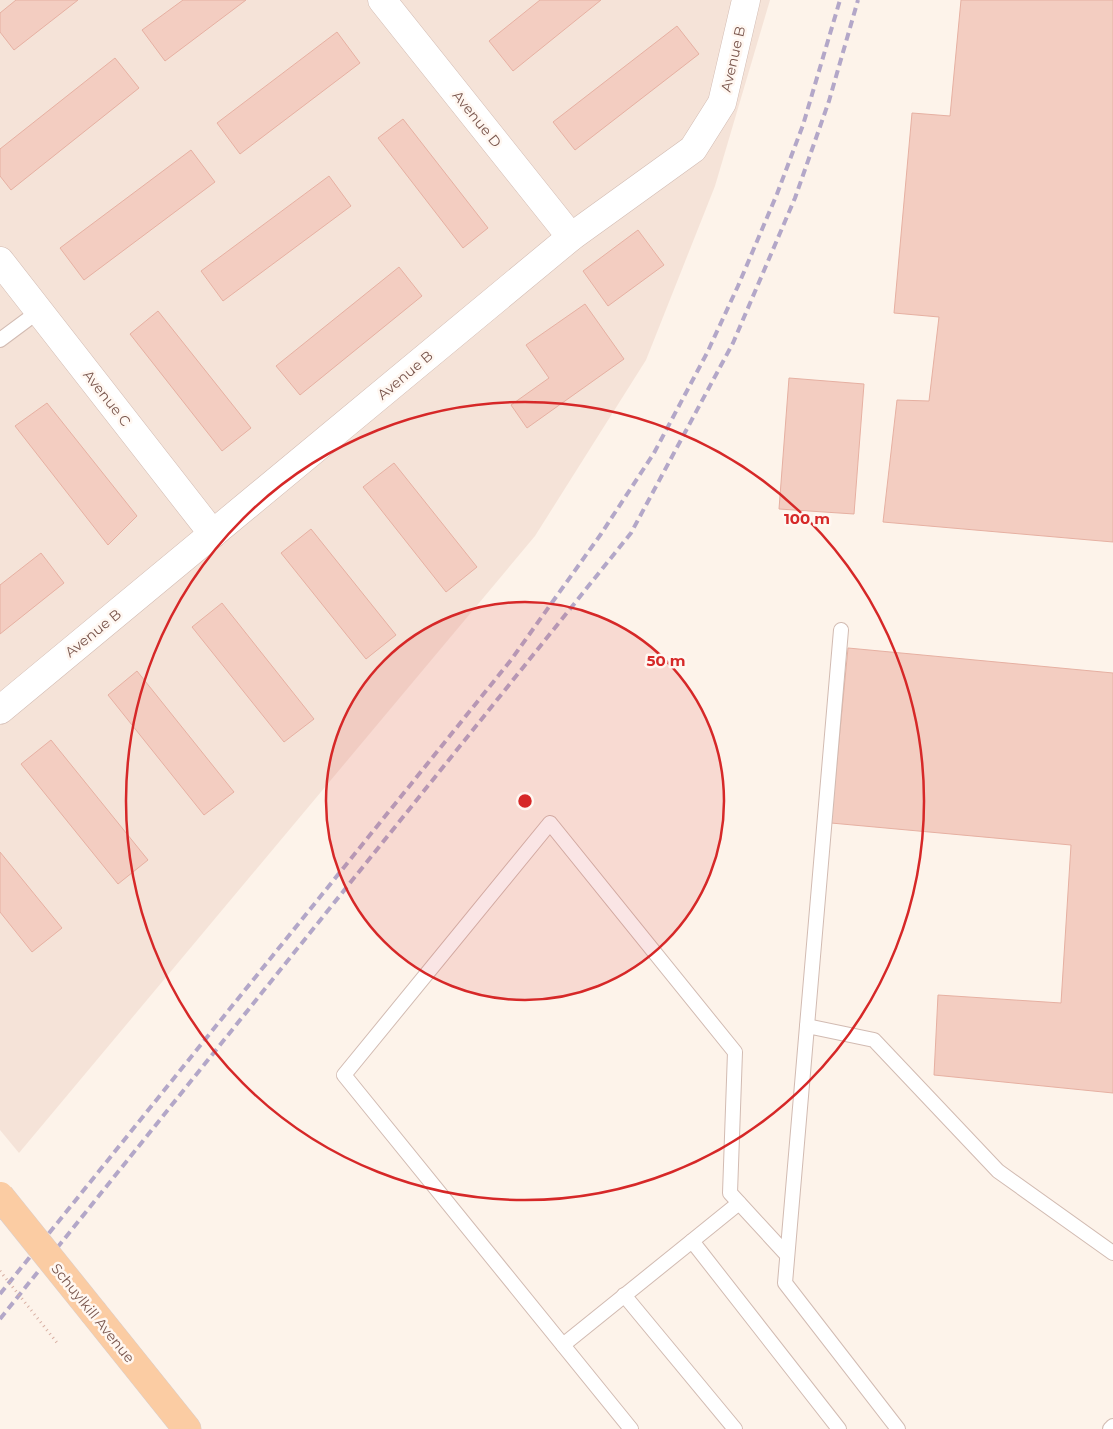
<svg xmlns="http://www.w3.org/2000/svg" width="1113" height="1429" viewBox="0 0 1113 1429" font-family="Montserrat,sans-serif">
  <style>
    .residential { fill: #f5e3d8 }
    .building { fill: #f3cdc1; stroke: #e6b0a2 }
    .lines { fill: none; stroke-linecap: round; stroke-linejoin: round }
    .service-casing { stroke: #d2bbb2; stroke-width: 16 }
    .minor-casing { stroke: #d2bbb2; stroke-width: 29 }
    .primary-casing { stroke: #d9cfcd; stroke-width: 29 }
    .service { stroke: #fff; stroke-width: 14 }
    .minor { stroke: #fff; stroke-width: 28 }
    .primary { stroke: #fbcca3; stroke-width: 28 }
    .rail { stroke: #b3a7c8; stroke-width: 4; stroke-dasharray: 8 5; stroke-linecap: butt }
    .primary-bridge-casing { stroke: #d9cfcd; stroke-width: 29; stroke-linecap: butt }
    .path-bridge { stroke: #d8b0a4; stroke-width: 3; stroke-dasharray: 1 4; stroke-linecap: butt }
    .primary-bridge { stroke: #fbcca3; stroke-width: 28 }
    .ring { fill: none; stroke: #d62828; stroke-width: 2.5 }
    .labels { text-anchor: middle; stroke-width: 5; stroke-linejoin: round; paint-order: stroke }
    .street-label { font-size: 14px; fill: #79554c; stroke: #fff7f1 }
    .centre { fill: #d62828; stroke: #fff7f1; stroke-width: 2.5 }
    .ring-label { font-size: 15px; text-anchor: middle; font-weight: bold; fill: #d62828; stroke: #fff7f1; stroke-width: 5; stroke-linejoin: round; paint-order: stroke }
  </style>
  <rect width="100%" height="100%" fill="#fdf3ea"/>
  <!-- residential -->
  <polygon class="residential" points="0,0 770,0 715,186 646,360 535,536 19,1153 0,1130"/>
  <!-- building -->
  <g class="building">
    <polygon points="16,0 78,0 14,50 0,32 0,13"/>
    <polygon points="183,0 246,0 165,61 142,30"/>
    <polygon points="540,0 601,0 513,71 489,41"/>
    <polygon points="961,0 1113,0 1113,542 883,522 897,400 929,401 939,317 894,313 912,113 950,116"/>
    <polygon points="677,26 699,54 575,150 553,122"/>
    <polygon points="337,32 360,63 240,154 217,123"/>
    <polygon points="115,58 139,88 11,190 0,176 0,149"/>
    <polygon points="403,119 488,228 463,248 378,138"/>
    <polygon points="191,150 215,182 84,280 60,248"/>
    <polygon points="329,176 351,206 223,301 201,271"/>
    <polygon points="638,230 664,265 608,306 583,271"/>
    <polygon points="399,267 422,296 300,395 276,366"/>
    <polygon points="585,304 624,359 527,428 511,405 549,378 526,345"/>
    <polygon points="158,311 251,428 222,451 130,334"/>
    <polygon points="789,378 864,384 854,514 779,509"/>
    <polygon points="47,403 137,516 108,545 15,426"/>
    <polygon points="394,463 477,567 446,592 363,487"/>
    <polygon points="311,529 396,635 366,659 281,553"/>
    <polygon points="41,553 64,583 0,634 0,585"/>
    <polygon points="222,603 314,719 284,742 192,627"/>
    <polygon points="848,648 1113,673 1113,1093 934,1075 938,995 1061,1003 1071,845 831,823"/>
    <polygon points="137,671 234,792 204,815 108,695"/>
    <polygon points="51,740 148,860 118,884 21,764"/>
    <polygon points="0,852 62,928 32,952 0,912"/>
  </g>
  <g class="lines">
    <!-- service casing -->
    <g class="service-casing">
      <g id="service">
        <polyline points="0,340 39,311"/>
        <polyline points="807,1026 841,630"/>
        <polyline points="739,1203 692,1241 839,1429"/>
        <polyline points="624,1295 735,1429"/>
        <polyline points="563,1345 692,1241"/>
        <polyline points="631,1429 344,1075 550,823 735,1052 730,1193 787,1255"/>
        <polyline points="898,1429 785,1283 807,1026 874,1040 998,1171 1113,1253"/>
        <polyline points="1110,1429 1113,1426"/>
      </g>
    </g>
    <!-- minor casing -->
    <g class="minor-casing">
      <g id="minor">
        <polyline points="382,0 571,237"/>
        <polyline points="0,261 213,534"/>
        <polyline points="0,710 571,237 693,149 722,103 746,0"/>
      </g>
    </g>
    <!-- primary casing -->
    <g class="primary-casing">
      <polyline id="primary" points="94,1313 187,1429"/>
    </g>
    <!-- service -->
    <use href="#service" class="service"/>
    <!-- minor -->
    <use href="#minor" class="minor"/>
    <!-- primary -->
    <use href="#primary" class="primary"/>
    <!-- rail -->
    <g class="rail">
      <polyline points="0,1294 511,660 601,534 654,453 707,353 738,286 777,194 803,125 840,0"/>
      <polyline points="0,1319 631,533 733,343 795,198 829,101 858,0"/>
    </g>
    <!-- primary-bridge casing -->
    <g class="primary-bridge-casing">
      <polyline id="primary-bridge" points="0,1196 94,1313"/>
    </g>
    <!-- path-bridge -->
    <polyline class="path-bridge" points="0,1271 58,1344"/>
    <!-- primary-bridge -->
    <use href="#primary-bridge" class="primary-bridge"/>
  </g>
  <!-- distance rings -->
  <circle cx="525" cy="801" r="199" fill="#d62828" fill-opacity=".12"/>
  <g class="ring">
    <circle cx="525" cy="801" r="199"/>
    <circle cx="525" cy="801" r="399"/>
  </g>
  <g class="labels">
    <!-- street labels -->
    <g class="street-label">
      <text transform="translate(733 59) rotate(-77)" y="5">Avenue B</text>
      <text transform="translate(477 119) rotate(51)" y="5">Avenue D</text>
      <text transform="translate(405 375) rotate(-40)" y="5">Avenue B</text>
      <text transform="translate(107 398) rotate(52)" y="5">Avenue C</text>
      <text transform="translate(93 633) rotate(-39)" y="5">Avenue B</text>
      <text transform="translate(93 1313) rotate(51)" y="5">Schuylkill Avenue</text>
    </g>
  </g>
  <circle cx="525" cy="801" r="8" class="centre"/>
  <g class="ring-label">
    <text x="807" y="524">100 m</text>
    <text x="666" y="666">50 m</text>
  </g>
</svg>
